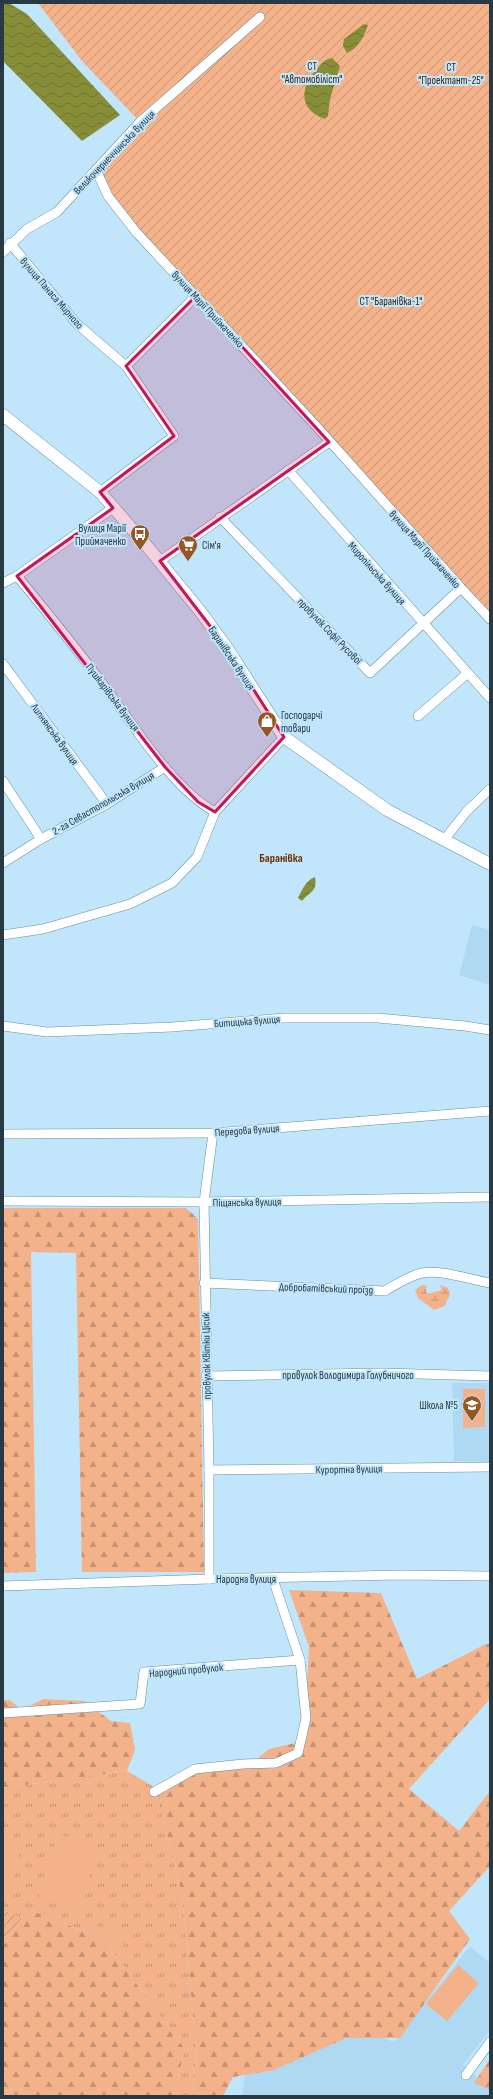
<svg xmlns="http://www.w3.org/2000/svg" width="493" height="2099" viewBox="0 0 493 2099" font-family="'Sofia Sans Condensed',sans-serif">
  <style>
    .built { fill: #afd9f2 }
    .grass { fill: url(#grass-tufts) }
    .forest { fill: url(#forest-firs) }
    .wetland { fill: url(#wetland-marsh) }
    .garden { fill: url(#garden-furrows) }
    .pitch { fill: #f3b289 }
    .water { fill: url(#water-waves) }
    .lines { fill: none; stroke-linecap: round; stroke-linejoin: round }
    .minor-casing { stroke: #638fa8; stroke-width: 10 }
    .major-casing { stroke: #638fa8; stroke-width: 13 }
    .minor { stroke: #fff; stroke-width: 9 }
    .major { stroke: #fff; stroke-width: 12 }
    .marked { fill: #c2185b; fill-opacity: 0.2; stroke: #c2185b; stroke-width: 3; stroke-linejoin: round }
    .labels { text-anchor: middle; stroke-width: 4; stroke-linejoin: round; paint-order: stroke }
    .park-label { font-size: 11px; fill: #40220c; stroke: #c1e6fc }
    .street-label { font-size: 11px; fill: #273a44; stroke: #c1e6fc }
    .poi-label { font-size: 11px; fill: #273a44; stroke: #c1e6fc; text-anchor: end }
    .neighbourhood-label { font-size: 12px; font-weight: bold; fill: #6d3300; stroke: #c1e6fc }
  </style>
  <defs>
    <pattern id="grass-tufts" width="24" height="20" patternUnits="userSpaceOnUse"><rect width="24" height="20" fill="#f3b289"/><path d="M3 7l-1-3M5 7V3M7 7l1-3M15 17l-1-3M17 17v-4M19 17l1-3" fill="none" stroke="#c59272"/></pattern>
    <pattern id="forest-firs" width="22" height="20" patternUnits="userSpaceOnUse"><rect width="22" height="20" fill="#f3b289"/><path d="M5 1l3.5 6h-7zM16 11l3.5 6h-7z" fill="#c59272"/></pattern>
    <pattern id="wetland-marsh" width="20" height="14" patternUnits="userSpaceOnUse"><rect width="20" height="14" fill="#f3b289"/><path d="M1 5h8M5 5V1M11 12h8M15 12V8" fill="none" stroke="#c59272"/></pattern>
    <pattern id="garden-furrows" width="10" height="10" patternUnits="userSpaceOnUse"><rect width="10" height="10" fill="#f3b289"/><path d="M-1 1l2-2M0 10L10 0M9 11l2-2" fill="none" stroke="#c59272"/></pattern>
    <pattern id="water-waves" width="16" height="10" patternUnits="userSpaceOnUse"><rect width="16" height="10" fill="#878e37"/><path d="M0 5q4-4 8 0t8 0" fill="none" stroke="#6e7530"/></pattern>
  </defs>
  <rect width="100%" height="100%" fill="#c1e6fc"/>
  <!-- built -->
  <g class="built">
    <polygon points="472,925 490,930 490,985 459,975"/>
    <polygon points="452,1383 490,1383 490,1462 454,1461"/>
    <polygon points="470,1946 490,1963 490,2030 463,2065 490,2089 490,2096 242,2096 246,2064 356,2028 394,2042"/>
  </g>
  <!-- grass -->
  <polygon class="grass" points="127,1771 161,1791 160,1807 182,1894 196,2048 193,2096 173,2096 185,2049 103,1939 33,1911 22,1919 3,1910 3,1788"/>
  <!-- forest -->
  <g class="forest">
    <polygon points="3,1208 186,1208 198,1219 204,1572 82,1572 76,1253 31,1252 36,1572 3,1573"/>
    <polygon points="289,1590 381,1593 417,1679 486,1644 490,1644 490,1699 409,1789 459,1831 490,1791 490,1866 449,1911 470,1939 400,2038 346,2038 274,2070 233,2077 223,2096 193,2096 196,2048 182,1894 160,1807 161,1791 196,1771 249,1766 269,1749 304,1741 309,1647"/>
    <polygon points="43,1699 84,1701 111,1721 130,1723 135,1750 127,1771 3,1788 3,1700 10,1700 22,1710"/>
    <polygon points="33,1911 103,1939 185,2049 173,2096 3,2096 3,1946 22,1919"/>
    <polygon points="490,2059 490,2090 474,2083"/>
  </g>
  <!-- wetland -->
  <polygon class="wetland" points="422,1285 427,1286 426,1289 427,1294 442,1290 440,1285 448,1288 450,1295 444,1306 434,1310 418,1298 415,1290"/>
  <!-- garden -->
  <g class="garden">
    <polygon points="38,3 490,3 490,619 136,232 96,170 140,122 82,61"/>
    <polygon points="3,1910 22,1919 3,1946"/>
  </g>
  <!-- pitch -->
  <g class="pitch">
    <polygon points="463,1389 485,1389 485,1427 463,1428"/>
    <polygon points="58,1834 98,1845 79,1911 39,1899"/>
    <polygon points="3,1839 21,1843 11,1890 3,1888"/>
    <polygon points="113,1920 124,1946 113,1950 103,1925"/>
    <polygon points="458,1965 479,1983 447,2021 426,2004"/>
  </g>
  <!-- water -->
  <g class="water">
    <polygon points="3,3 9,3 27,14 120,115 82,141 3,61"/>
    <path d="M364 24 368 25C364 36 359 48 347 53L343 46 344 39Z"/>
    <path d="M332 58 340 66 330 99 328 116 325 119C299 110 299 88 317 69 321 64 325 59 332 58Z"/>
    <path d="M315 877C318 892 309 892 302 901L298 898C302 890 306 880 315 877Z"/>
  </g>
  <g class="lines">
    <!-- minor casing -->
    <g class="minor-casing">
      <g id="minor">
        <polyline points="96,170 108,196 136,232 317,427 461,588 490,619"/>
        <polyline points="10,243 77,324 126,366 174,436 100,492"/>
        <polyline points="3,252 27,229 57,212 140,122 260,17"/>
        <polyline points="126,366 196,296"/>
        <polyline points="288,470 490,698"/>
        <polyline points="220,517 370,673 461,588"/>
        <polyline points="160,561 329,442"/>
        <path d="M17 576C46 611 75 646 102 683 133 724 171 787 215 812"/>
        <polyline points="3,583 17,576 113,508"/>
        <polyline points="3,664 107,804"/>
        <polyline points="418,716 468,673"/>
        <polyline points="3,781 41,839"/>
        <polyline points="444,840 466,812 490,789"/>
        <polyline points="3,863 41,839 107,804 165,767"/>
        <polyline points="3,935 43,929 130,904 172,883 197,857 215,812 284,737"/>
        <polyline points="3,1026 47,1032 172,1027 284,1018 378,1018 465,1026 490,1030"/>
        <polyline points="3,1134 213,1133 490,1111"/>
        <polyline points="3,1201 204,1202 490,1197"/>
        <path d="M204 1283 385 1291C397 1284 408 1276 422 1273 441 1269 470 1280 490 1283"/>
        <polyline points="206,1376 382,1373 490,1376"/>
        <polyline points="209,1470 490,1467"/>
        <polyline points="209,1579 209,1470 204,1202 213,1133"/>
        <polyline points="3,1586 209,1579 402,1575 490,1576"/>
        <polyline points="3,1713 140,1704 144,1672 300,1660"/>
        <polyline points="154,1792 195,1769 243,1764 276,1763 298,1753 306,1718 300,1660 273,1579"/>
        <polyline points="466,2075 490,2042"/>
      </g>
    </g>
    <!-- major casing -->
    <g class="major-casing">
      <polyline id="major" points="3,415 100,492 146,545 200,611 227,648 284,737 387,810 490,864"/>
    </g>
    <!-- minor -->
    <use href="#minor" class="minor"/>
    <!-- major -->
    <use href="#major" class="major"/>
  </g>
  <!-- marked area -->
  <path class="marked" d="M196 296 329 442 160 561 227 648 284 737 215 812 198 802 165 767 17 576 113 508 100 492 174 436 126 366Z"/>
  <!-- icons -->
  <defs>
    <g id="bus-pin" transform="scale(1)"><path d="M0 17L-7.5 6A9.5 9.5 0 1 1 7.5 6Z" fill="#985625" stroke="#c1e6fc"/><path d="M-5-6H5V4H4V6H2V4H-2V6H-4V4H-5ZM-3.5-4V0h7V-4ZM-3.5 1.2v1.5H-2V1.2ZM2 1.2v1.5H3.5V1.2Z" fill="#fff"/></g>
    <g id="supermarket-pin" transform="scale(1)"><path d="M0 17L-7.5 6A9.5 9.5 0 1 1 7.5 6Z" fill="#985625" stroke="#c1e6fc"/><path d="M-6-5.5h2.5l.6 2H6L4.5 2H-2.5L-4.4-4H-6ZM-1.5 3.2a1.3 1.3 0 1 0 .1 0ZM3 3.2a1.3 1.3 0 1 0 .1 0Z" fill="#fff"/></g>
    <g id="shop-pin" transform="scale(1)"><path d="M0 17L-7.5 6A9.5 9.5 0 1 1 7.5 6Z" fill="#985625" stroke="#c1e6fc"/><path d="M-5-2.5h2.3a2.7 3.5 0 0 1 5.4 0H5L5.5 6h-11ZM-1.5-2.5h3a1.5 2.3 0 0 0-3 0Z" fill="#fff"/></g>
    <g id="school-pin" transform="scale(1)"><path d="M0 17L-7.5 6A9.5 9.5 0 1 1 7.5 6Z" fill="#985625" stroke="#c1e6fc"/><path d="M0-5L7-2L0 1L-7-2ZM-4 1L0 2.5L4 1V4Q0 6-4 4Z" fill="#fff"/></g>
  </defs>
  <g fill-rule="evenodd">
    <use href="#bus-pin" x="140" y="534"/>
    <use href="#supermarket-pin" x="188" y="545"/>
    <use href="#shop-pin" x="267" y="721"/>
    <use href="#school-pin" x="472" y="1405"/>
  </g>
  <g class="labels">
    <!-- park labels -->
    <g class="park-label">
      <text x="312" y="70">СТ<tspan x="312" dy="13">"Автомобіліст"</tspan></text>
      <text x="451" y="71">СТ<tspan x="451" dy="13">"Проектант-25"</tspan></text>
      <text x="391" y="305">СТ "Баранівка-1"</text>
    </g>
    <!-- street labels -->
    <g class="street-label">
      <text transform="translate(114 152) rotate(-46)" y="4">Великочернеччинська вулиця</text>
      <text transform="translate(52 293) rotate(49)" y="4">вулиця Панаса Мирного</text>
      <text transform="translate(208 309) rotate(47)" y="4">вулиця Марії Приймаченко</text>
      <text transform="translate(425 549) rotate(48)" y="4">вулиця Марії Приймаченко</text>
      <text transform="translate(377 573) rotate(48)" y="4">Миропільська вулиця</text>
      <text transform="translate(330 631) rotate(46)" y="4">провулок Софії Русової</text>
      <text transform="translate(232 658) rotate(56)" y="4">Баранівська вулиця</text>
      <text transform="translate(113 697) rotate(53)" y="4">Пушкарівська вулиця</text>
      <text transform="translate(55 734) rotate(54)" y="4">Липнянська вулиця</text>
      <text transform="translate(103 803) rotate(-30)" y="4">2-га Севастопольська вулиця</text>
      <text transform="translate(247 1021) rotate(-4)" y="4">Битицька вулиця</text>
      <text transform="translate(247 1130) rotate(-4)" y="4">Передова вулиця</text>
      <text transform="translate(247 1202) rotate(-1)" y="4">Піщанська вулиця</text>
      <text transform="translate(326 1288) rotate(2)" y="4">Добробатівський проїзд</text>
      <text transform="translate(206 1356) rotate(-91)" y="4">провулок Квітки Цісик</text>
      <text x="348" y="1379">провулок Володимира Голубничого</text>
      <text transform="translate(349 1469) rotate(-1)" y="4">Курортна вулиця</text>
      <text x="246" y="1583">Народна вулиця</text>
      <text transform="translate(186 1670) rotate(-5)" y="4">Народний провулок</text>
    </g>
    <!-- poi labels -->
    <g class="poi-label">
      <text x="126" y="532">Вулиця Марії<tspan x="126" dy="13">Приймаченко</tspan></text>
      <text x="202" y="549" text-anchor="start">Сім'я</text>
      <text x="281" y="719" text-anchor="start">Господарчі<tspan x="281" dy="13">товари</tspan></text>
      <text x="458" y="1409">Школа №5</text>
    </g>
    <!-- neighbourhood labels -->
    <g class="neighbourhood-label">
      <text x="281" y="862">Баранівка</text>
    </g>
  </g>
  <!-- border -->
  <rect width="493" height="2099" fill="none" stroke="#273a44" stroke-width="8"/>
</svg>
